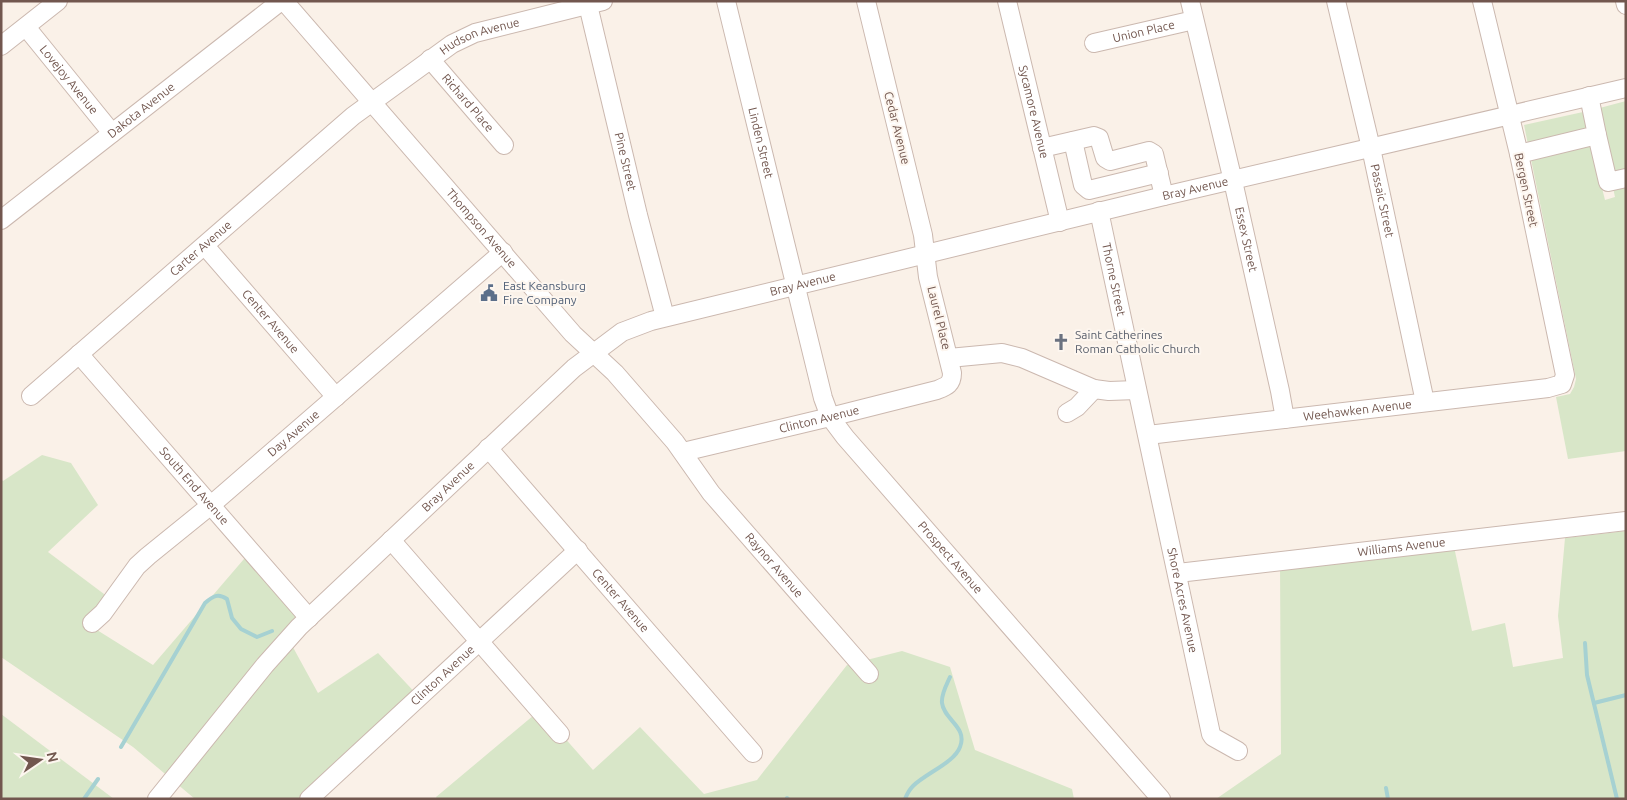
<svg xmlns="http://www.w3.org/2000/svg" width="1627" height="800" viewBox="0 0 1627 800" font-family="Ubuntu,sans-serif">
  <style>
    .green { fill: #d8e6c8 }
    .lines { fill: none; stroke-linecap: round; stroke-linejoin: round }
    .stream { stroke: #a6d1d2; stroke-width: 4 }
    .minor-casing { stroke: #cbb8af; stroke-width: 20 }
    .minor { stroke: #fff; stroke-width: 18 }
    .labels { text-anchor: middle; stroke-width: 4; stroke-linejoin: round; paint-order: stroke }
    .street-label { font-size: 12px; fill: #72574f; stroke: #fdf6ef }
    .service-label { font-size: 12px; fill: #4e5e75; stroke: #fdf6ef; text-anchor: start }
    .worship-label { font-size: 12px; fill: #5b616d; stroke: #fdf6ef; text-anchor: start }
  </style>
  <rect width="100%" height="100%" fill="#faf1e8"/>
  <!-- green -->
  <g class="green">
    <polygon points="1626,101 1626,451 1568,459 1556,397 1570,394 1574,387 1576,379 1524,125 1583,112 1605,200 1615,197 1596,109"/>
    <polygon points="42,455 71,463 98,505 48,552 108,597 89,625 153,665 250,552 311,619 289,640 318,693 378,653 421,699 314,799 195,799 133,747 1,657 1,479 3,481"/>
    <polygon points="1626,531 1626,799 1216,799 1281,754 1280,562 1453,542 1472,631 1505,623 1513,667 1563,658 1558,616 1565,538"/>
    <polygon points="902,651 950,667 975,750 1072,789 1074,799 437,799 436,797 540,710 593,770 640,727 704,794 757,780 847,665"/>
    <polygon points="1,714 114,799 1,799"/>
  </g>
  <g class="lines">
    <!-- stream -->
    <g class="stream">
      <polyline points="1585,643 1587,675 1617,799"/>
      <polyline points="1594,703 1626,695"/>
      <path d="M121 747 205 603C213 596 218 593 227 599L232 618 241 629 257 637 272 631"/>
      <polyline points="1386,788 1388,799"/>
      <polyline points="787,798 788,799"/>
      <polyline points="84,799 98,779"/>
      <path d="M905 799C907 794 910 789 913 786 926 773 954 763 960 747 968 727 944 720 942 703 941 694 947 684 950 677"/>
    </g>
    <!-- minor casing -->
    <g class="minor-casing">
      <g id="minor">
        <path id="s1" d="M284 1 573 334 615 373 675 442 711 493 869 674"/>
        <path id="s2" d="M726 1 823 398 830 417 845 437 1161 799"/>
        <path id="s3" d="M1007 1 1060 222"/>
        <path id="s4" d="M1190 1 1233 181 1280 391 1285 419"/>
        <path id="s5" d="M1336 1 1371 148 1425 402"/>
        <polyline points="1625,1 1626,5"/>
        <path id="s6" d="M588 5 638 215 665 317"/>
        <path id="s7" d="M26 27 112 133"/>
        <path id="s8" d="M1094 43 1194 20"/>
        <polyline points="1,46 58,1"/>
        <path id="s9" d="M430 59 504 145"/>
        <polyline points="1597,135 1608,182 1626,178"/>
        <polyline points="1073,141 1083,185 1089,190 1159,173"/>
        <polyline points="1042,148 1094,136 1099,138 1105,158 1110,161 1149,151 1154,154 1164,196"/>
        <polyline points="1519,154 1597,135 1589,96"/>
        <path id="s10" d="M1099 211 1211 734 1213 737 1238 751"/>
        <path id="s11" d="M1 220 281 1"/>
        <path id="s12" d="M205 246 336 397"/>
        <path id="s13" d="M79 354 309 618"/>
        <polyline points="949,358 1002,353 1022,358 1094,389 1109,391 1137,390"/>
        <path id="s14" d="M31 396 353 116 452 44 475 33 603 1"/>
        <polyline points="1067,413 1077,407 1094,389"/>
        <path id="s15" d="M1148 435 1548 388 1562 384 1565 375 1519 154 1482 1"/>
        <path id="s16" d="M488 448 753 753"/>
        <path id="s17" d="M683 452 830 417 937 390C947 386 952 384 952 373L928 277 923 235 866 1"/>
        <polyline points="391,540 560,734"/>
        <path id="s18" d="M1178 573 1626 521"/>
        <path id="s19" d="M92 623 103 613 137 566 148 556 211 505 503 252"/>
        <path id="s20" d="M157 799 265 665 299 627 574 368 622 332 651 321 1164 196 1626 88"/>
        <path id="s21" d="M309 799 578 550"/>
      </g>
    </g>
    <!-- minor -->
    <use href="#minor" class="minor"/>
  </g>
  <!-- icons -->
  <defs>
    <g id="civic-bare" transform="scale(1.35)"><path d="M-.6-6.5H3V-4.5H.6V-3L4-1V1h2V6H-6V1h2V-1L-.6-3ZM-1.2 2.5V6h2.4V2.5Z" fill="#5c6f8a" stroke="#fdf6ef" stroke-width="2.5" paint-order="stroke"/></g>
    <g id="church-bare" transform="scale(1.35)"><path d="M-1.2-6h2.4v3.5h3.3v2.4h-3.3V6h-2.4V-.1h-3.3v-2.4h3.3Z" fill="#6b7280" stroke="#fdf6ef" stroke-width="2.5" paint-order="stroke"/></g>
  </defs>
  <g fill-rule="evenodd">
    <use href="#civic-bare" x="489" y="293"/>
    <use href="#church-bare" x="1061" y="342"/>
  </g>
  <g class="labels">
    <!-- street labels -->
    <g class="street-label">
      <text dy="4" stroke="none"><textPath href="#s8" startOffset="51">Union Place</textPath></text>
      <text dy="4" stroke="none"><textPath href="#s14" startOffset="578">Hudson Avenue</textPath></text>
      <text dy="4" stroke="none"><textPath href="#s7" startOffset="68">Lovejoy Avenue</textPath></text>
      <text dy="4" stroke="none"><textPath href="#s9" startOffset="58">Richard Place</textPath></text>
      <text dy="4" stroke="none"><textPath href="#s11" startOffset="178">Dakota Avenue</textPath></text>
      <text dy="4" stroke="none"><textPath href="#s3" startOffset="114">Sycamore Avenue</textPath></text>
      <text transform="translate(897 128) rotate(76)" y="4">Cedar Avenue</text>
      <text dy="4" stroke="none"><textPath href="#s2" startOffset="146">Linden Street</textPath></text>
      <text dy="4" stroke="none"><textPath href="#s6" startOffset="161">Pine Street</textPath></text>
      <text dy="4" stroke="none"><textPath href="#s20" startOffset="1252">Bray Avenue</textPath></text>
      <text transform="translate(1526 190) rotate(78)" y="4">Bergen Street</text>
      <text dy="4" stroke="none"><textPath href="#s5" startOffset="205">Passaic Street</textPath></text>
      <text dy="4" stroke="none"><textPath href="#s1" startOffset="301">Thompson Avenue</textPath></text>
      <text dy="4" stroke="none"><textPath href="#s4" startOffset="245">Essex Street</textPath></text>
      <text dy="4" stroke="none"><textPath href="#s14" startOffset="225">Carter Avenue</textPath></text>
      <text dy="4" stroke="none"><textPath href="#s10" startOffset="70">Thorne Street</textPath></text>
      <text dy="4" stroke="none"><textPath href="#s20" startOffset="848">Bray Avenue</textPath></text>
      <text transform="translate(939 318) rotate(76)" y="4">Laurel Place</text>
      <text dy="4" stroke="none"><textPath href="#s12" startOffset="100">Center Avenue</textPath></text>
      <text dy="4" stroke="none"><textPath href="#s15" startOffset="211">Weehawken Avenue</textPath></text>
      <text dy="4" stroke="none"><textPath href="#s17" startOffset="140">Clinton Avenue</textPath></text>
      <text dy="4" stroke="none"><textPath href="#s19" startOffset="278">Day Avenue</textPath></text>
      <text dy="4" stroke="none"><textPath href="#s13" startOffset="175">South End Avenue</textPath></text>
      <text dy="4" stroke="none"><textPath href="#s20" startOffset="428">Bray Avenue</textPath></text>
      <text dy="4" stroke="none"><textPath href="#s18" startOffset="225">Williams Avenue</textPath></text>
      <text dy="4" stroke="none"><textPath href="#s2" startOffset="614">Prospect Avenue</textPath></text>
      <text dy="4" stroke="none"><textPath href="#s1" startOffset="748">Raynor Avenue</textPath></text>
      <text dy="4" stroke="none"><textPath href="#s16" startOffset="202">Center Avenue</textPath></text>
      <text dy="4" stroke="none"><textPath href="#s10" startOffset="398">Shore Acres Avenue</textPath></text>
      <text dy="4" stroke="none"><textPath href="#s21" startOffset="182">Clinton Avenue</textPath></text>
    </g>
    <!-- service labels -->
    <g class="service-label">
      <text x="503" y="290">East Keansburg<tspan x="503" dy="14">Fire Company</tspan></text>
    </g>
    <!-- worship labels -->
    <g class="worship-label">
      <text x="1075" y="339">Saint Catherines<tspan x="1075" dy="14">Roman Catholic Church</tspan></text>
    </g>
  </g>
  <!-- border -->
  <rect width="1627" height="800" fill="none" stroke="#72574f" stroke-width="5"/>
  <!-- north arrow -->
  <g transform="translate(40 760) rotate(77)" stroke="#fdf6ef" stroke-width="4" paint-order="stroke">
  <path d="M0-4L9 19L0 12L-9 19Z" fill="#72574f"/>
  <text y="-8" font-size="14" font-weight="bold" text-anchor="middle" fill="#72574f">N</text>
  </g>
</svg>
